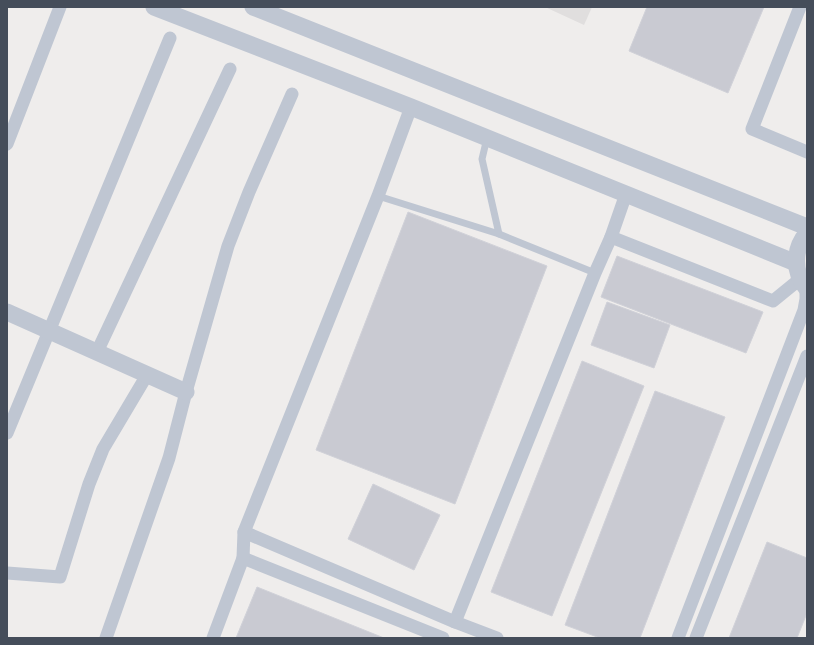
<svg xmlns="http://www.w3.org/2000/svg" width="814" height="645" viewBox="0 0 814 645" font-family="Roboto,sans-serif">
  <style>
    .education { fill: #e0dede }
    .building { fill: #c9cad2; stroke: #d0d1d8 }
    .lines { fill: none; stroke-linecap: round; stroke-linejoin: round }
    .service { stroke: #bfc6d2; stroke-width: 7 }
    .minor { stroke: #bfc6d2; stroke-width: 13 }
    .tertiary { stroke: #bfc6d2; stroke-width: 17 }
  </style>
  <rect width="100%" height="100%" fill="#efedec"/>
  <!-- education -->
  <polygon class="education" points="545,7 592,7 584,25"/>
  <!-- building -->
  <g class="building">
    <polygon points="647,7 764,7 728,93 629,51"/>
    <polygon points="408,212 547,266 455,504 316,450"/>
    <polygon points="617,256 763,312 746,353 601,297"/>
    <polygon points="607,302 670,325 654,368 591,345"/>
    <polygon points="582,361 644,386 552,616 491,592"/>
    <polygon points="655,391 725,417 640,638 600,638 565,625"/>
    <polygon points="373,484 440,515 414,570 348,539"/>
    <polygon points="767,542 807,558 807,613 797,638 729,638"/>
    <polygon points="257,587 384,638 236,638"/>
  </g>
  <g class="lines">
    <!-- service -->
    <g class="service">
      <polyline points="487,138 482,159 499,234"/>
      <polyline points="378,196 499,234 595,273"/>
    </g>
    <!-- minor -->
    <g class="minor">
      <polyline points="800,7 752,129 807,152"/>
      <polyline points="7,144 60,7"/>
      <polyline points="611,237 773,301 800,279"/>
      <polyline points="97,352 230,69"/>
      <polyline points="7,433 170,38"/>
      <polyline points="244,532 455,622 497,638"/>
      <polyline points="243,558 443,638"/>
      <polyline points="7,573 60,577 89,484 103,449 147,375"/>
      <polyline points="455,622 595,273 611,237 626,194"/>
      <polyline points="106,638 169,458 186,392 228,246 249,192 292,94"/>
      <polyline points="213,638 243,558 244,532 378,196 411,107"/>
      <polyline points="678,638 804,310 806,299 806,288"/>
      <polyline points="696,638 807,356"/>
    </g>
    <!-- tertiary -->
    <g class="tertiary">
      <polyline points="154,7 411,107 796,263"/>
      <polyline points="253,7 807,227"/>
      <path d="M807 233C793 249 793 273 807 289"/>
      <polyline points="7,312 186,392"/>
    </g>
  </g>
  <!-- border -->
  <rect width="814" height="645" fill="none" stroke="#454d5a" stroke-width="16"/>
</svg>
